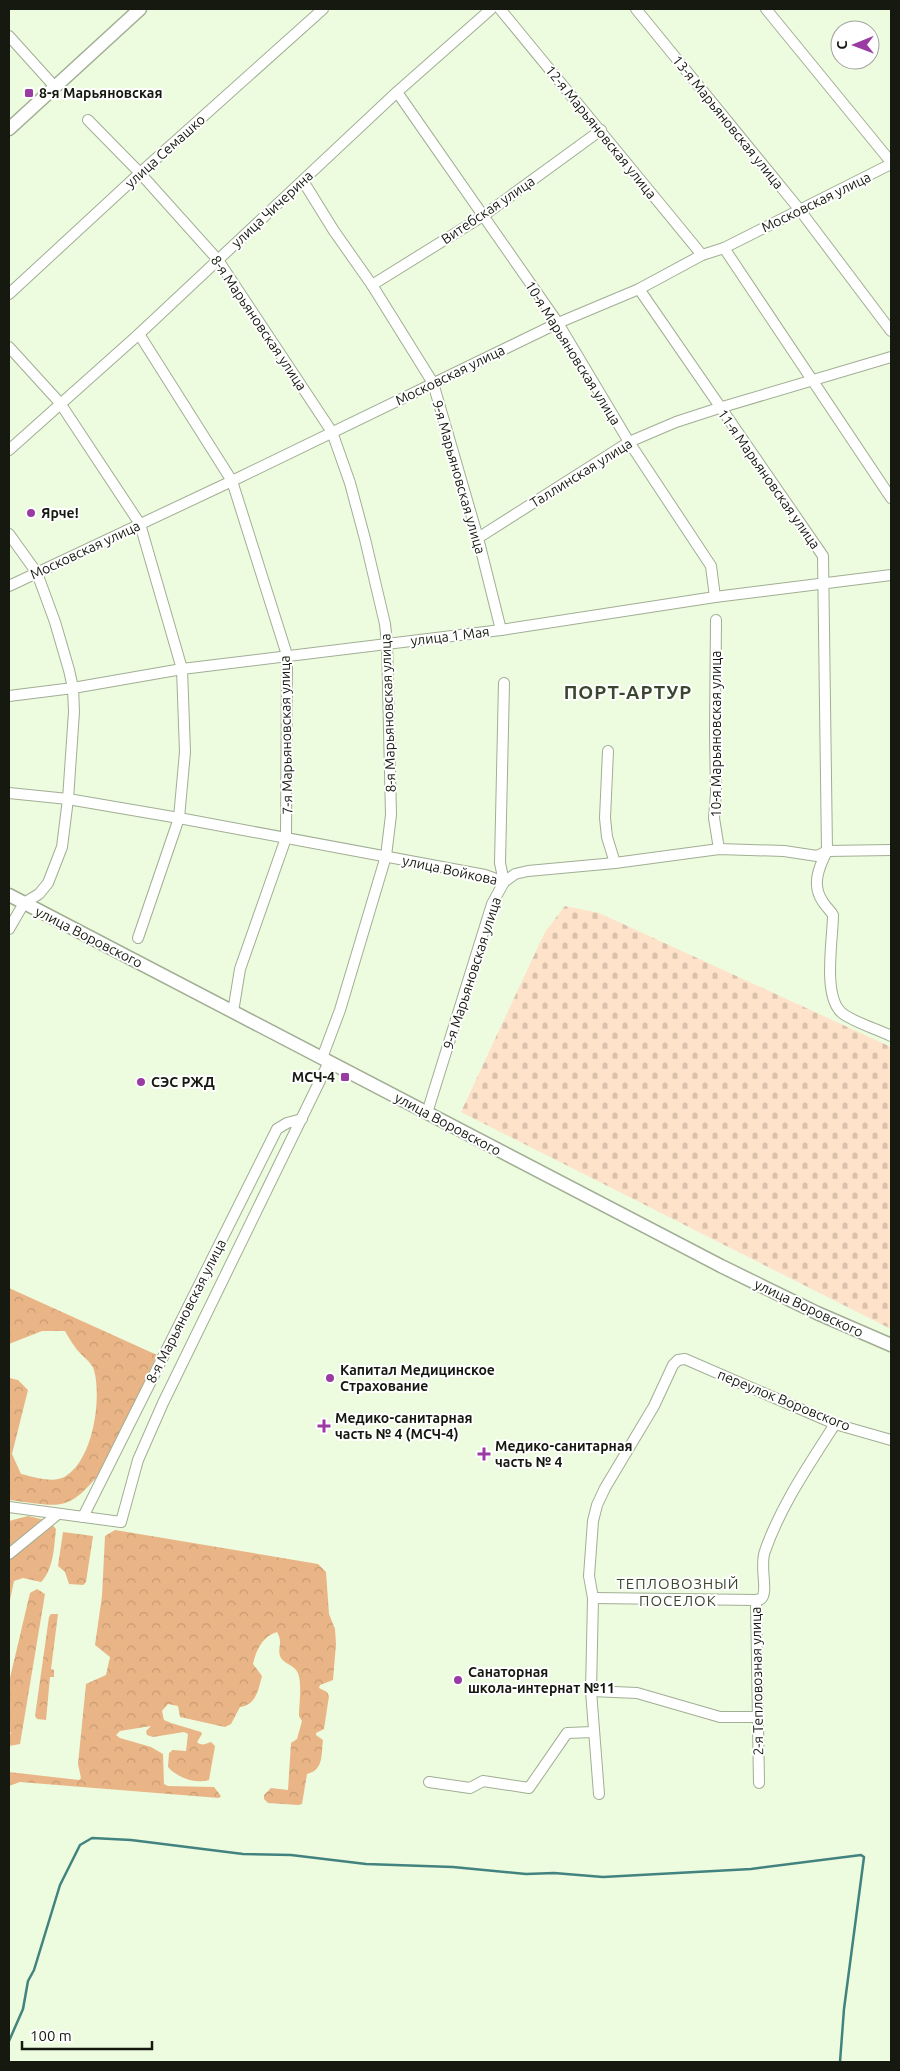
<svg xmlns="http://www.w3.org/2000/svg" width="900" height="2071" viewBox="0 0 900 2071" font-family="Ubuntu,sans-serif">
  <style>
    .forest { fill: url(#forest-crowns) }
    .cemetery { fill: url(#cemetery-stones) }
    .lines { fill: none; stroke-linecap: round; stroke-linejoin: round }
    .stream { stroke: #42837f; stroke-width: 2.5 }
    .minor-casing { stroke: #a1ae94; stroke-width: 12 }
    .major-casing { stroke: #a1ae94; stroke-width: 15 }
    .minor { stroke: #fff; stroke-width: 10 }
    .major { stroke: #fff; stroke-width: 12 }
    .poi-dot { fill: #9a3ba3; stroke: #fff; stroke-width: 2 }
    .labels { text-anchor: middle; stroke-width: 4; stroke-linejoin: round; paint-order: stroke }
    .poi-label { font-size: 14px; font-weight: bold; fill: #15190f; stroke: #fff; text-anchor: start }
    .street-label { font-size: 14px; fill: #15190f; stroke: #fff }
    .neighbourhood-label { font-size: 15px; letter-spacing: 1px; fill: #3b462f; stroke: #fff }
    .district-label { font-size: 19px; font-weight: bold; letter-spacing: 1px; fill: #3b462f; stroke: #fff }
  </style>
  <defs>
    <pattern id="forest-crowns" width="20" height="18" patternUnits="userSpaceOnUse" patternTransform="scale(1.25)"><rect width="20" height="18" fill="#e9b586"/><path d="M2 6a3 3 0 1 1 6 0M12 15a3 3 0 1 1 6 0" fill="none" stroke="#c79b72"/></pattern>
    <pattern id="cemetery-stones" width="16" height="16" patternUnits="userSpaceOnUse" patternTransform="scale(1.25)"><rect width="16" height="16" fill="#ffe2ca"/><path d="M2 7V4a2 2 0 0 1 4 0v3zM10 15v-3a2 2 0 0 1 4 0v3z" fill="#dac1ac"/></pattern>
  </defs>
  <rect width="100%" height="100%" fill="#edfbdf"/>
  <!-- forest -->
  <g class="forest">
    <path d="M9 1288 157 1355 102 1470C68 1514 60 1506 9 1500V1378L18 1380 28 1390 12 1454 21 1474C34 1477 54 1484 66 1476 93 1459 102 1399 94 1370 92 1362 80 1355 75 1347 71 1342 68 1336 65 1331H42L9 1344Z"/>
    <path d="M28 1516 49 1521 56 1529C54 1546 54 1569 41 1582L23 1578 14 1581 9 1605V1521Z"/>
    <path d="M115 1530 318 1564 326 1572 329 1614 335 1629 336 1644 333 1680 320 1685 319 1688 327 1692 329 1696 324 1729 316 1733V1735L323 1740C321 1755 324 1770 307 1774L302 1804 298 1805 268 1803 264 1799V1795L271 1788 288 1790 291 1743 297 1739 302 1721 299 1716C299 1705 303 1677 296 1670 292 1665 284 1663 281 1658 276 1649 284 1644 277 1632 263 1636 256 1650 253 1664L262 1676C258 1690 257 1704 240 1707L231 1724 225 1727 180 1717 178 1706 168 1704 162 1711 164 1720 171 1723 201 1732 202 1734 197 1742C203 1747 206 1743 211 1742L215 1746 209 1780C195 1784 178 1778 168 1767L169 1753 173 1750 186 1751 188 1734 184 1732 153 1737 147 1735 146 1731 151 1726 120 1731 116 1735 120 1738 151 1747 163 1754 164 1784 168 1786 214 1787 221 1796 219 1798 20 1782 9 1786V1772L79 1780 81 1778 78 1764 86 1684 106 1675 110 1657 95 1645 102 1596 105 1536Z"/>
    <polygon points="63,1532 93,1536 86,1582 83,1585 69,1584 65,1572 58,1566"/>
    <polygon points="37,1589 45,1594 20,1744 9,1746 9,1736 11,1733 9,1730 9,1682 30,1593"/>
    <polygon points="51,1614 58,1614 51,1669 54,1670 54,1677 50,1677 46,1720 37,1719 35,1716 49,1617"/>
  </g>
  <!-- cemetery -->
  <polygon class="cemetery" points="565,906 599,913 891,1047 891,1329 461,1112 545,932"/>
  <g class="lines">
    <!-- stream -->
    <polyline class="stream" points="9,2041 23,2009 28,1981 34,1970 60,1885 80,1845 92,1838 131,1840 243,1854 291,1855 366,1864 453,1867 526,1874 554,1873 603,1877 751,1869 861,1855 864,1857 844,2009 840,2062"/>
    <!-- minor casing -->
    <g class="minor-casing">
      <g id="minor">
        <polyline points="500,9 702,255"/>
        <polyline points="636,9 799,209 891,331"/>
        <polyline points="766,9 891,162"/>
        <polyline points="9,36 55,87"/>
        <polyline points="397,92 558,323 629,442 711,566 715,597"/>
        <polyline points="88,120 140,173 218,260 332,432 350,483 365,539 385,624 387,643 391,815 386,856 340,1010 322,1058"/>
        <polyline points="303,181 334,231 372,285 433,383 478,538 501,630"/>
        <polyline points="724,248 891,498"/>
        <polyline points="372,285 483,216 601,130"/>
        <path d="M639 289 823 556 827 851C819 867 811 885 823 902 826 907 830 910 833 915 833 939 822 996 842 1013 853 1022 877 1029 891 1036"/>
        <polyline points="9,294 140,173 323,9"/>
        <polyline points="139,334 232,481 287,655 286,838 240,969 233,1012"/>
        <polyline points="9,347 60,403 140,524 182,669 185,752 179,818 138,938"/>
        <polyline points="9,450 139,334 397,92 491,9"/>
        <polyline points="9,534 37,573 55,622 69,670 73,688 74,712 68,799 62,847 48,883 39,894 24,903 9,929"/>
        <polyline points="478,538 629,442 676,422 719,408 891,357"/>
        <polyline points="9,586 232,481 558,323 639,289 702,255 724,248 891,164"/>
        <polyline points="716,620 715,734 716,793 714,818 719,849"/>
        <polyline points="9,696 73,688 182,669 501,630 715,597 891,575"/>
        <polyline points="608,751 605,818 607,837 615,863"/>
        <polyline points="9,793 68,799 179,818 485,875 504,882"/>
        <polyline points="504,882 515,874 528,871 615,863 719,849 784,851 817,856 827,851 891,850"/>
        <polyline points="427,1113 492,904 504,882 500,863 504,683"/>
        <polyline points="9,1507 121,1522 138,1460 163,1403 329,1062"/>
        <polyline points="83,1517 277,1129 287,1123 302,1119"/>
        <polyline points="9,1554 58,1514"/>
        <polyline points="593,1598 756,1600"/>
        <polyline points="591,1691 637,1693 720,1717 757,1717"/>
        <polyline points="429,1782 470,1788 483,1781 529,1788 567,1733 594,1732"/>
        <path d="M759 1783 756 1600 761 1599C769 1592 759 1566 765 1551 781 1505 809 1465 835 1424"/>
        <polyline points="599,1794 591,1691 593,1598 589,1576 593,1521 597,1505 605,1488 654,1406 673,1365 678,1360 685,1359 835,1424 891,1440"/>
      </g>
    </g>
    <!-- major casing -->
    <g class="major-casing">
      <g id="major">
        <polyline points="9,129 140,9"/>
        <polyline points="9,895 721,1266 817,1313 891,1345"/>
      </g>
    </g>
    <!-- minor -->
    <use href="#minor" class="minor"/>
    <!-- major -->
    <use href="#major" class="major"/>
  </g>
  <!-- markers -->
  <g class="poi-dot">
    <rect x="24" y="88" width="10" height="10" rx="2.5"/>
    <circle cx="31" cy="513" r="5"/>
    <rect x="340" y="1072" width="10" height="10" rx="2.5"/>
    <circle cx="141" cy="1082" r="5"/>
    <circle cx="330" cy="1378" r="5"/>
    <path d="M321.5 1418.5h5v5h5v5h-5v5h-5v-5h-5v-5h5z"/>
    <path d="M481.5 1446.5h5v5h5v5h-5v5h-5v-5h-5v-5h5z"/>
    <circle cx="458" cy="1680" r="5"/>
  </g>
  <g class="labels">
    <!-- poi labels -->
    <g class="poi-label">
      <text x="39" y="98">8-я Марьяновская</text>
      <text x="41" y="518">Ярче!</text>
      <text x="335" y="1082" text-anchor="end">МСЧ-4</text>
      <text x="151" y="1087">СЭС РЖД</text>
      <text x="340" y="1375">Капитал Медицинское<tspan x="340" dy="16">Страхование</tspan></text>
      <text x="335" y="1423">Медико-санитарная<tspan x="335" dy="16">часть № 4 (МСЧ-4)</tspan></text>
      <text x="495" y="1451">Медико-санитарная<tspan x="495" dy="16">часть № 4</tspan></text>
      <text x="468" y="1677">Санаторная<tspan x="468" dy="16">школа-интернат №11</tspan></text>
    </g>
    <!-- street labels -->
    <g class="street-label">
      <text transform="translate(728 122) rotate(51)" y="5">13-я Марьяновская улица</text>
      <text transform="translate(601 132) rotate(51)" y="5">12-я Марьяновская улица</text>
      <text transform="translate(165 151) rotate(-42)" y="5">улица Семашко</text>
      <text transform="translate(816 202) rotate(-26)" y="5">Московская улица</text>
      <text transform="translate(272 209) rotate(-43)" y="5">улица Чичерина</text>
      <text transform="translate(488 210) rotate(-34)" y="5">Витебская улица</text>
      <text transform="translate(259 323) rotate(56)" y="5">8-я Марьяновская улица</text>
      <text transform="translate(573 353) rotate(58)" y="5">10-я Марьяновская улица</text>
      <text transform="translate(450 375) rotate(-26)" y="5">Московская улица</text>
      <text transform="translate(581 473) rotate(-32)" y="5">Таллинская улица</text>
      <text transform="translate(459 477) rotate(74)" y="5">9-я Марьяновская улица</text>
      <text transform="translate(769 479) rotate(55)" y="5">11-я Марьяновская улица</text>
      <text transform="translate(85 550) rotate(-25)" y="5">Московская улица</text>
      <text transform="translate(450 636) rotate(-7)" y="5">улица 1 Мая</text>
      <text transform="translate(388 713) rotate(-92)" y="5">8-я Марьяновская улица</text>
      <text transform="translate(716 734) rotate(-90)" y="5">10-я Марьяновская улица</text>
      <text transform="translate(286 735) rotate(-91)" y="5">7-я Марьяновская улица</text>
      <text transform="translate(450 870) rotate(12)" y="5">улица Войкова</text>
      <text transform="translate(89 937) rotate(27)" y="5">улица Воровского</text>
      <text transform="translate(472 973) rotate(-72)" y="5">9-я Марьяновская улица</text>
      <text transform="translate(448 1124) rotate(28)" y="5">улица Воровского</text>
      <text transform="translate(809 1308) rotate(25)" y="5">улица Воровского</text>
      <text transform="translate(186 1311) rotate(-63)" y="5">8-я Марьяновская улица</text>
      <text transform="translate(784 1400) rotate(22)" y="5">переулок Воровского</text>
      <text transform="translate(757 1681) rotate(-91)" y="5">2-я Тепловозная улица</text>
    </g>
    <!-- neighbourhood labels -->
    <g class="neighbourhood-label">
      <text x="678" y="1589">ТЕПЛОВОЗНЫЙ<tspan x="678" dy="17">ПОСЕЛОК</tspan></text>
    </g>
    <!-- district labels -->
    <g class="district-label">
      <text x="628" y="699">ПОРТ-АРТУР</text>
    </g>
  </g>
  <!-- border -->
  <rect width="900" height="2071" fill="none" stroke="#15190f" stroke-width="20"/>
  <!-- north arrow -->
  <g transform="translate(855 45) rotate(269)"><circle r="24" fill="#ffffff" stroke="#a1a39f"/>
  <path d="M0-4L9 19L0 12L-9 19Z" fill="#9a3ba3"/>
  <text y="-8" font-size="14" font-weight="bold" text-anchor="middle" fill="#15190f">С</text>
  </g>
  <!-- scale -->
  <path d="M22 2041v8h130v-8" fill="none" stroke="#15190f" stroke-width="2.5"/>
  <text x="30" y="2041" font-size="15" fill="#15190f" stroke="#ffffff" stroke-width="4" paint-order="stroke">100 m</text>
</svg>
